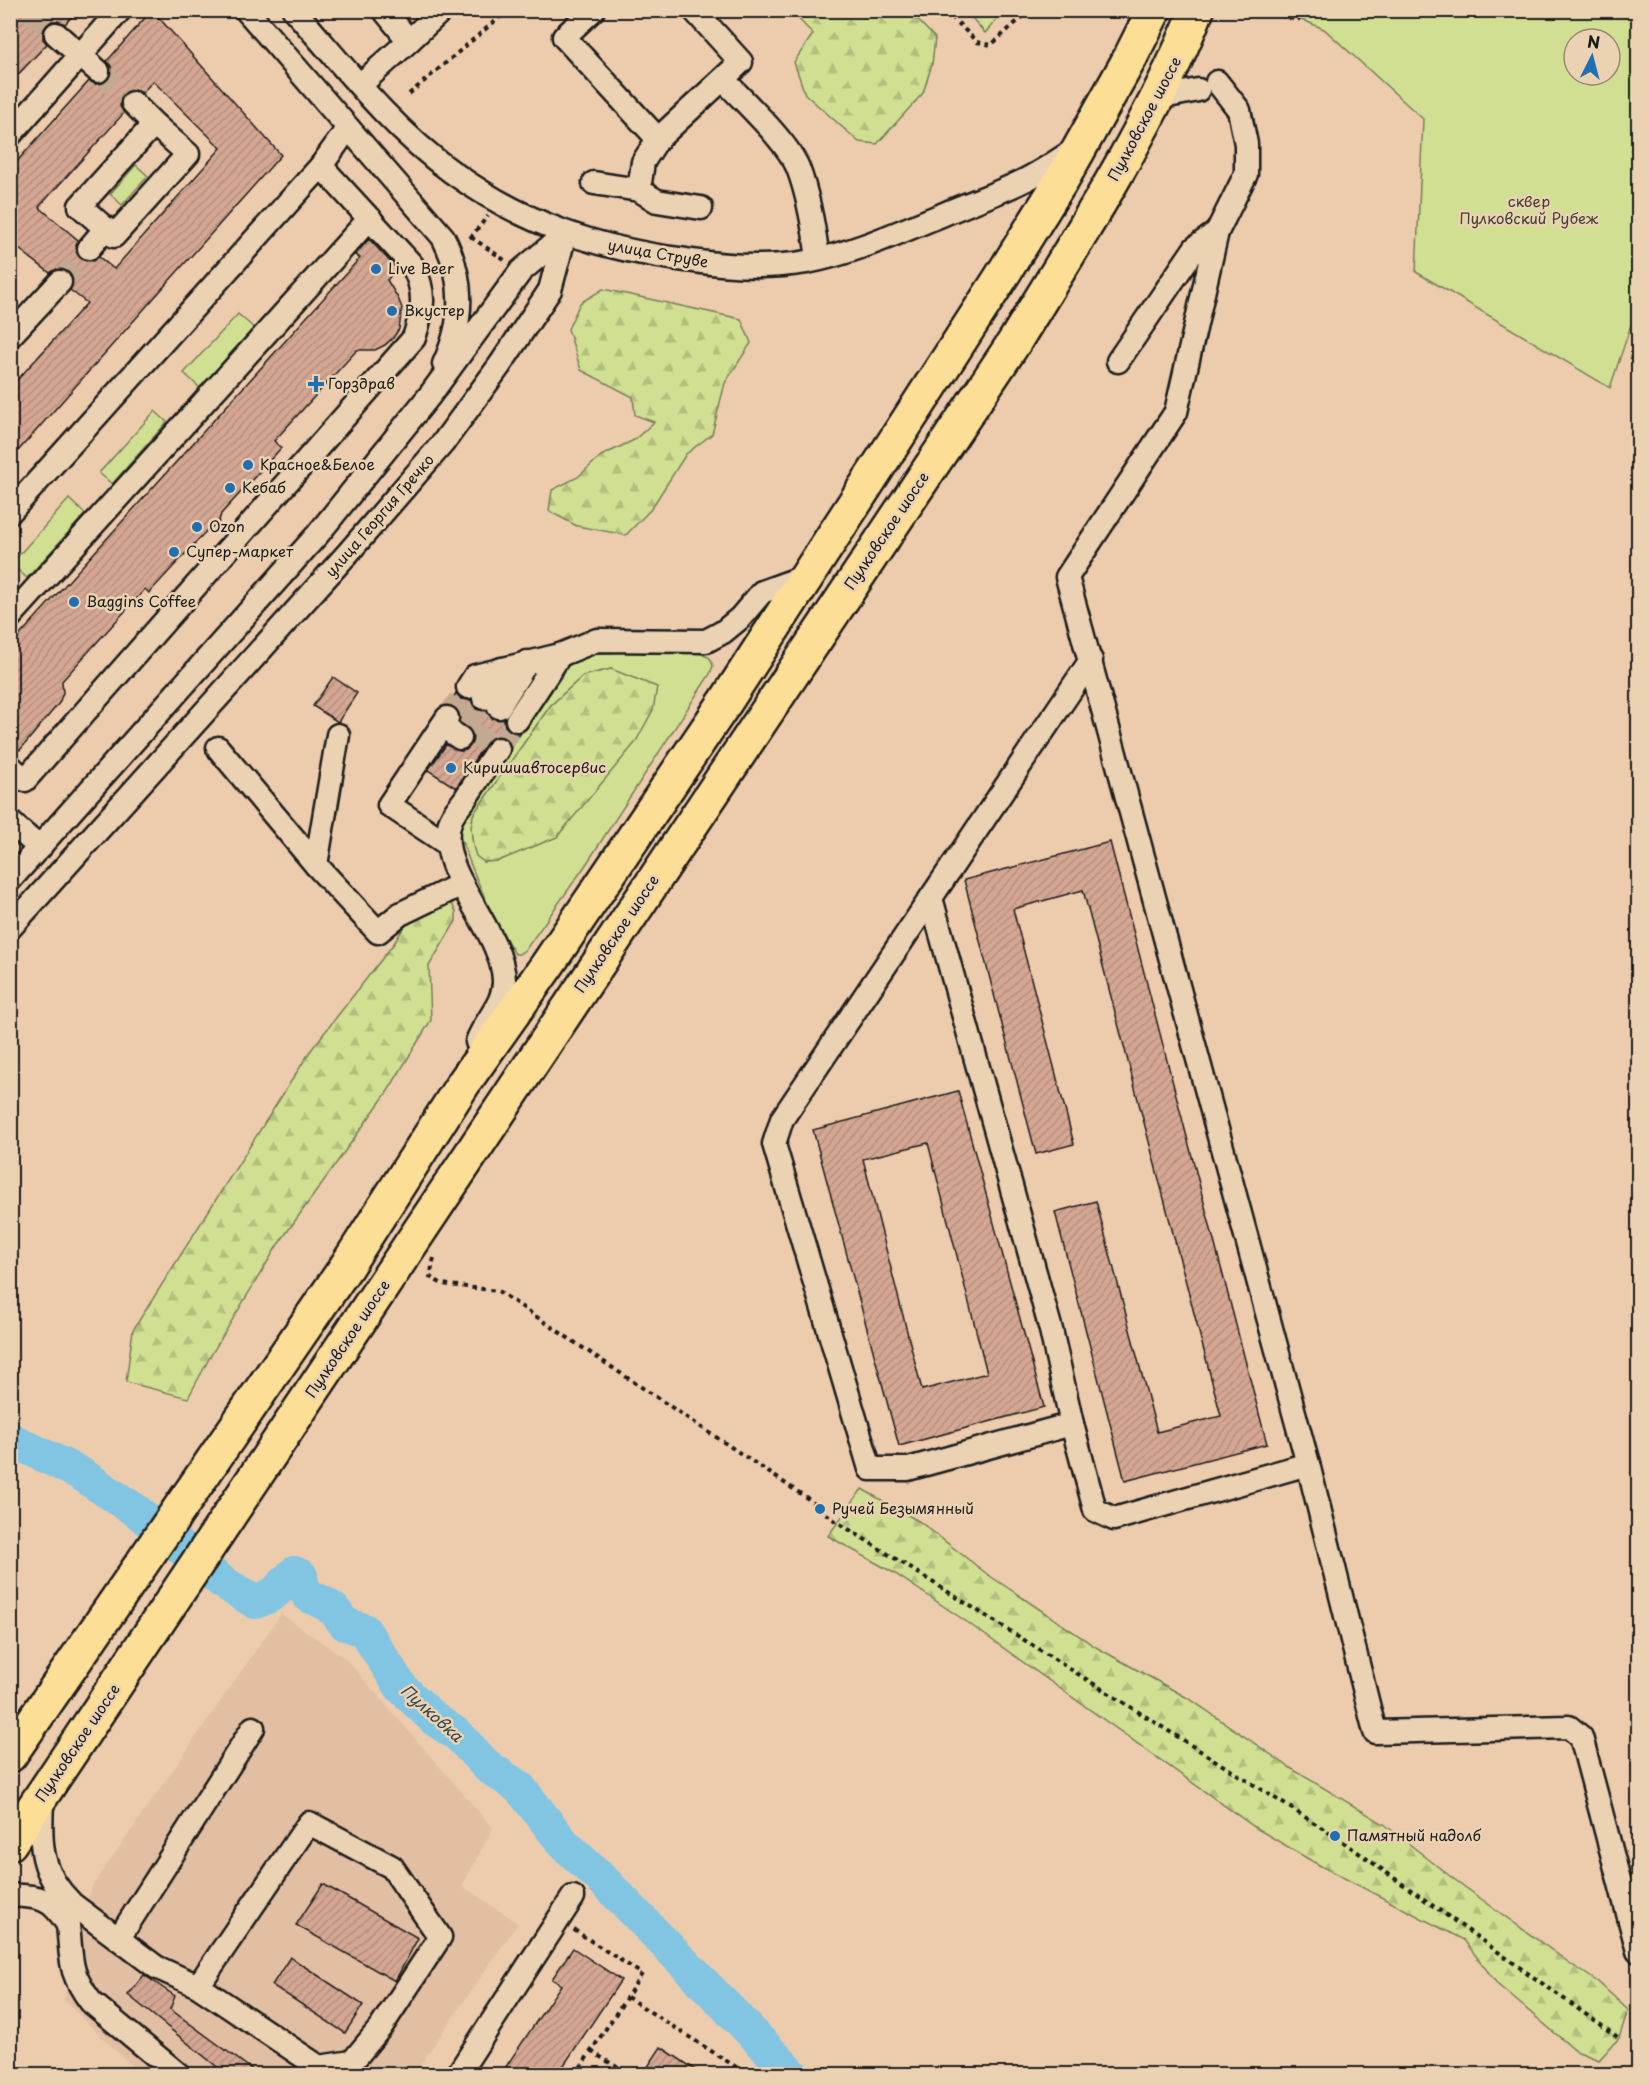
<svg xmlns="http://www.w3.org/2000/svg" width="1649" height="2085" viewBox="0 0 1649 2085" font-family="'Playpen Sans',sans-serif">
  <style>
    .built { fill: #e2bea3 }
    .green { fill: #d1df92; stroke: #767e57; stroke-width: 1.5; fill-rule: evenodd }
    .forest { fill: url(#forest-firs); stroke: #767e57; stroke-width: 1.5 }
    .lines { fill: none; stroke-linecap: round; stroke-linejoin: round }
    .stream { stroke: #598193; stroke-width: 6 }
    .river { stroke: #81c5e2; stroke-width: 34 }
    .building { fill: url(#building-hatch); stroke: #1c1c1c; stroke-width: 1.5; fill-rule: evenodd }
    .minor-tunnel { stroke: #c3a991; stroke-width: 22; stroke-dasharray: 22 11; stroke-linecap: butt }
    .minor-casing { stroke: #1c1c1c; stroke-width: 27 }
    .highway-casing { stroke: #1c1c1c; stroke-width: 38 }
    .path { stroke: #1c1c1c; stroke-width: 4; stroke-dasharray: 4.5 4.5; stroke-linecap: butt }
    .minor { stroke: #ead2b2; stroke-width: 22 }
    .highway { stroke: #fcde96; stroke-width: 33 }
    .poi-dot { fill: #1f6fb2; stroke: #ead2b2; stroke-width: 2 }
    .labels { text-anchor: middle; stroke-width: 5; stroke-linejoin: round; paint-order: stroke }
    .street-label { font-size: 15px; fill: #1c1c1c; stroke: #ead2b2 }
    .park-label { font-size: 15px; fill: #404334; stroke: #ead2b2 }
    .poi-label { font-size: 15px; fill: #1c1c1c; stroke: #ead2b2; text-anchor: start }
    .water-label { font-size: 16px; font-style: italic; fill: #35464e; stroke: #ead2b2 }
  </style>
  <defs>
    <pattern id="forest-firs" width="22" height="20" patternUnits="userSpaceOnUse" patternTransform="scale(1.5)"><rect width="22" height="20" fill="#d1df92"/><path d="M5 1l3.5 6h-7zM16 11l3.5 6h-7z" fill="#b3bf7d"/></pattern>
    <pattern id="building-hatch" width="6" height="6" patternUnits="userSpaceOnUse" patternTransform="scale(1.5)"><rect width="6" height="6" fill="#d5a793"/><path d="M-1 1l2-2M0 6l6-6M5 7l2-2" fill="none" stroke="#b68f7e"/></pattern>
  </defs>
  <rect width="100%" height="100%" fill="#edccae"/>
  <filter id="ink" filterUnits="userSpaceOnUse"><feTurbulence type="fractalNoise" baseFrequency=".0167" numOctaves="2"/><feDisplacementMap in="SourceGraphic" scale="12" xChannelSelector="R" yChannelSelector="G"/><feConvolveMatrix kernelMatrix="1 2 1 2 8 2 1 2 1" color-interpolation-filters="sRGB"/></filter>
  <g filter="url(#ink)">
    <!-- built -->
    <polygon class="built" points="281,1614 345,1658 493,1828 462,1886 518,1923 414,2074 140,2074 64,2000 91,1888"/>
    <!-- green -->
    <g class="green">
      <polygon points="966,11 1004,11 985,33"/>
      <path d="M1281 11H1638V304L1610 388 1416 272 1423 119 1324 29ZM1574 39H1610V75H1574Z"/>
      <polygon points="136,165 148,176 122,205 110,194"/>
      <polygon points="238,314 254,328 200,388 184,373"/>
      <polygon points="155,411 167,422 112,484 99,473"/>
      <polygon points="69,499 85,514 27,578 11,564"/>
      <path d="M628 652 699 653 710 658 713 666 710 674 585 866 526 949 519 954H515C490 914 472 871 457 827L462 813 553 674C585 651 590 653 628 652ZM611 669 557 837 498 861 484 862C471 843 470 838 473 815L551 705 583 676Z"/>
    </g>
    <!-- forest -->
    <g class="forest">
      <polygon points="791,11 909,11 935,38 932,64 923,93 877,144 859,142 805,94 794,62 813,34"/>
      <polygon points="603,289 741,319 751,343 725,383 712,434 686,454 651,509 626,535 577,526 549,511 552,490 578,477 601,456 634,440 654,422 635,415 633,397 581,370 568,329 580,303"/>
      <polygon points="611,669 657,687 653,710 635,743 557,837 498,861 484,862 476,856 473,846 471,828 473,815 477,809 551,705 583,676"/>
      <polygon points="424,894 447,894 456,912 456,921 429,966 431,1020 388,1091 277,1246 211,1355 188,1398 126,1382 133,1330 311,1050 395,942"/>
      <polygon points="862,1489 920,1522 987,1574 1096,1647 1191,1700 1292,1769 1384,1824 1451,1877 1568,1962 1598,1982 1628,2010 1619,2038 1599,2060 1576,2051 1498,1985 1464,1940 1317,1864 1256,1828 964,1620 894,1573 828,1536"/>
    </g>
    <g class="lines">
      <!-- stream -->
      <polyline class="stream" points="1638,388 1638,386"/>
      <!-- river -->
      <path class="river" d="M10 1439 81 1474 138 1512 221 1581 255 1602C278 1594 278 1589 294 1573L301 1576 303 1588 309 1596 324 1603 334 1610 345 1624 364 1630 401 1687 434 1719 458 1735 487 1766 520 1788 564 1844 607 1884 792 2074"/>
    </g>
    <!-- building -->
    <g class="building">
      <polygon points="10,10 78,10 65,24 58,21 52,21 46,25 43,32 43,39 47,44 10,83"/>
      <path d="M152 10 281 155 10 460V388L87 303 70 290 73 279 69 272 64 269H57L50 273 10 242V169L89 81 96 84H102L108 80 111 73V66L107 61ZM153 81 221 148 114 269 99 257 93 261H86L80 258 76 252V245L78 240 39 207 124 113 120 106V99L123 94 130 90H137L142 93Z"/>
      <polygon points="369,239 397,269 387,280 398,298 402,308 399,329 393,338 385,345 375,350 357,350 346,362 274,441 281,448 221,514 218,524 208,529 149,593 145,589 62,681 63,693 59,703 20,750 10,742 10,646 360,258 355,255"/>
      <polygon points="333,677 357,693 338,722 313,706"/>
      <polygon points="456,693 461,699 471,700 476,709 486,711 492,719 504,719 505,727 510,732 521,733 511,747 505,738 498,736 492,737 487,741 456,788 428,770 446,745 460,751 466,750 471,745 473,738 472,732 460,722 459,713 455,707 448,705"/>
      <polygon points="1110,842 1267,1444 1125,1481 1055,1212 1096,1201 1157,1432 1221,1416 1083,890 1013,909 1074,1144 1036,1154 964,880"/>
      <path d="M958 1091 1044 1407 899 1446 813 1130ZM928 1143 987 1373 922 1390 863 1159Z"/>
      <polygon points="323,1884 418,1938 395,1981 296,1925"/>
      <polygon points="573,1948 621,1980 558,2074 501,2074 561,1985 552,1979"/>
      <polygon points="290,1957 363,2005 345,2033 272,1985"/>
      <polygon points="144,1975 175,1996 170,2009 258,2074 226,2074 128,1995"/>
      <polygon points="661,2047 702,2074 643,2074"/>
    </g>
    <g class="lines">
      <!-- minor-tunnel -->
      <g class="minor-tunnel">
        <polyline points="30,10 56,34"/>
        <polyline points="98,71 133,103"/>
        <polyline points="60,282 89,248"/>
        <polyline points="447,718 468,687"/>
        <polyline points="464,729 484,698"/>
        <polyline points="474,747 499,707"/>
        <polyline points="498,749 517,720"/>
      </g>
      <!-- minor casing -->
      <g class="minor-casing">
        <g id="minor">
          <path d="M246 10 443 237C465 280 464 320 444 364"/>
          <path d="M294 10C344 67 391 128 452 172 524 224 598 249 686 260 725 266 767 269 807 262 854 253 899 232 944 214 971 202 1000 193 1027 179 1045 170 1060 159 1077 148"/>
          <polyline points="593,10 564,37 658,139 741,62 694,10"/>
          <polyline points="56,34 98,71"/>
          <polyline points="409,41 442,10"/>
          <path d="M723 79C744 102 787 141 798 168 809 197 814 228 818 259"/>
          <polyline points="1217,82 1239,110 1246,144 1246,174 1217,232 1176,412 1067,577 1308,1464 1375,1732 1569,1727 1581,1737 1638,1951"/>
          <polyline points="360,85 409,41 384,10"/>
          <polyline points="1158,98 1198,90"/>
          <polyline points="133,103 154,124"/>
          <polygon points="154,124 188,154 114,236 80,206"/>
          <polyline points="10,135 120,10"/>
          <polyline points="594,183 639,190 657,201 701,208"/>
          <polyline points="639,190 643,162 658,139"/>
          <polyline points="89,248 106,228"/>
          <polyline points="10,336 60,282"/>
          <polyline points="1118,361 1195,248 1217,232"/>
          <polyline points="10,512 321,166 348,128"/>
          <polyline points="10,617 370,218"/>
          <polyline points="468,687 475,676 560,655 597,640 706,641 723,632 740,618 762,592 806,576"/>
          <polyline points="484,698 502,669"/>
          <polyline points="499,707 527,662"/>
          <polyline points="517,720 560,655"/>
          <polyline points="442,726 460,738"/>
          <polyline points="218,748 316,865 378,932 400,914 462,884"/>
          <path d="M10 766 25 780 414 338C423 310 427 292 412 265L321 166"/>
          <polyline points="10,822 40,848"/>
          <polyline points="446,843 389,805 447,718"/>
          <polyline points="316,865 338,735"/>
          <polyline points="10,880 318,534 430,395 521,271 565,234"/>
          <polyline points="931,898 1051,1330 1072,1424 1095,1510 1114,1519 1308,1464"/>
          <polyline points="10,928 348,553 443,443 500,365 550,290 565,234"/>
          <path d="M477 1042C484 1021 505 1004 504 980 502 929 434 870 450 822 452 814 460 806 465 799 476 782 487 765 498 749"/>
          <polyline points="1072,1424 908,1469 870,1469 774,1144 782,1119 1091,660"/>
          <path d="M42 1796C41 1842 37 1870 72 1904L156 1967 198 1986 319 2067 352 2062 381 2027 440 1937 392 1867 309 1823 198 1986"/>
          <path d="M60 1892C63 1903 66 1914 68 1925 72 1960 68 1971 91 2002L178 2074"/>
          <path d="M10 1895C38 1897 50 1896 66 1922"/>
          <polyline points="119,1938 253,1728"/>
          <polyline points="458,2074 573,1897"/>
        </g>
      </g>
      <!-- highway casing -->
      <g class="highway-casing">
        <g id="highway">
          <polyline points="10,1755 346,1267 463,1084 548,964 726,701 1000,279 1064,176 1130,58 1154,10"/>
          <path d="M10 1843 1015 341C1081 234 1150 127 1197 10"/>
        </g>
      </g>
      <!-- path -->
      <g class="path">
        <polyline points="945,10 977,42 991,45 1030,10"/>
        <polyline points="1273,10 1282,16 1297,20 1318,10"/>
        <polyline points="1250,13 1264,14 1268,10"/>
        <polyline points="409,94 508,10"/>
        <polyline points="471,237 506,261"/>
        <polyline points="470,238 488,216"/>
        <polyline points="434,1258 430,1277 442,1284 498,1291 807,1498 834,1520 1335,1836 1619,2038"/>
        <polyline points="574,1930 642,1974 576,2074"/>
        <polyline points="627,1997 747,2074"/>
        <polyline points="591,2051 628,2074"/>
      </g>
      <!-- minor -->
      <use href="#minor" class="minor"/>
      <!-- highway -->
      <use href="#highway" class="highway"/>
    </g>
  </g>
  <!-- markers -->
  <g class="poi-dot">
    <circle cx="376" cy="269" r="6"/>
    <circle cx="392" cy="311" r="6"/>
    <path d="M313 375h6v6h6v6h-6v6h-6v-6h-6v-6h6z"/>
    <circle cx="248" cy="465" r="6"/>
    <circle cx="230" cy="488" r="6"/>
    <circle cx="197" cy="527" r="6"/>
    <circle cx="174" cy="552" r="6"/>
    <circle cx="74" cy="602" r="6"/>
    <circle cx="451" cy="768" r="6"/>
    <circle cx="820" cy="1509" r="6"/>
    <circle cx="1335" cy="1836" r="6"/>
  </g>
  <g class="labels">
    <!-- street labels -->
    <g class="street-label">
      <text transform="translate(1145 119) rotate(-62)" y="5">Пулковское шоссе</text>
      <text transform="translate(658 254) rotate(10)" y="5">улица Струве</text>
      <text transform="translate(380 516) rotate(-49)" y="5">улица Георгия Гречко</text>
      <text transform="translate(887 531) rotate(-56)" y="5">Пулковское шоссе</text>
      <text transform="translate(617 934) rotate(-56)" y="5">Пулковское шоссе</text>
      <text transform="translate(348 1339) rotate(-56)" y="5">Пулковское шоссе</text>
      <text transform="translate(78 1743) rotate(-56)" y="5">Пулковское шоссе</text>
    </g>
    <!-- park labels -->
    <g class="park-label">
      <text x="1529" y="207">сквер<tspan x="1529" dy="17">Пулковский Рубеж</tspan></text>
    </g>
    <!-- poi labels -->
    <g class="poi-label">
      <text x="388" y="274">Live Beer</text>
      <text x="404" y="316">Вкустер</text>
      <text x="328" y="389">Горздрав</text>
      <text x="260" y="470">Красное&amp;Белое</text>
      <text x="242" y="493">Кебаб</text>
      <text x="209" y="532">Ozon</text>
      <text x="186" y="557">Супер-маркет</text>
      <text x="86" y="607">Baggins Coffee</text>
      <text x="463" y="773">Киришиавтосервис</text>
      <text x="832" y="1514">Ручей Безымянный</text>
      <text x="1347" y="1841">Памятный надолб</text>
    </g>
    <!-- water labels -->
    <g class="water-label">
      <text transform="translate(432 1713) rotate(42)" y="6">Пулковка</text>
    </g>
  </g>
  <!-- margin -->
  <rect width="1649" height="2085" fill="none" stroke="#ead2b2" stroke-width="36"/>
  <rect x="18" y="18" width="1613" height="2049" fill="none" stroke="#1c1c1c" stroke-width="2" filter="url(#ink)"/>
  <!-- north arrow -->
  <g transform="translate(1592 57) rotate(6)"><circle r="28" fill="#ead2b2" stroke="#988976" stroke-width="1.5"/>
  <path d="M0-4.5L10 22L0 15L-10 22Z" fill="#1f6fb2"/>
  <text y="-9" font-size="16" font-weight="bold" text-anchor="middle" fill="#1c1c1c">N</text>
  </g>
</svg>
